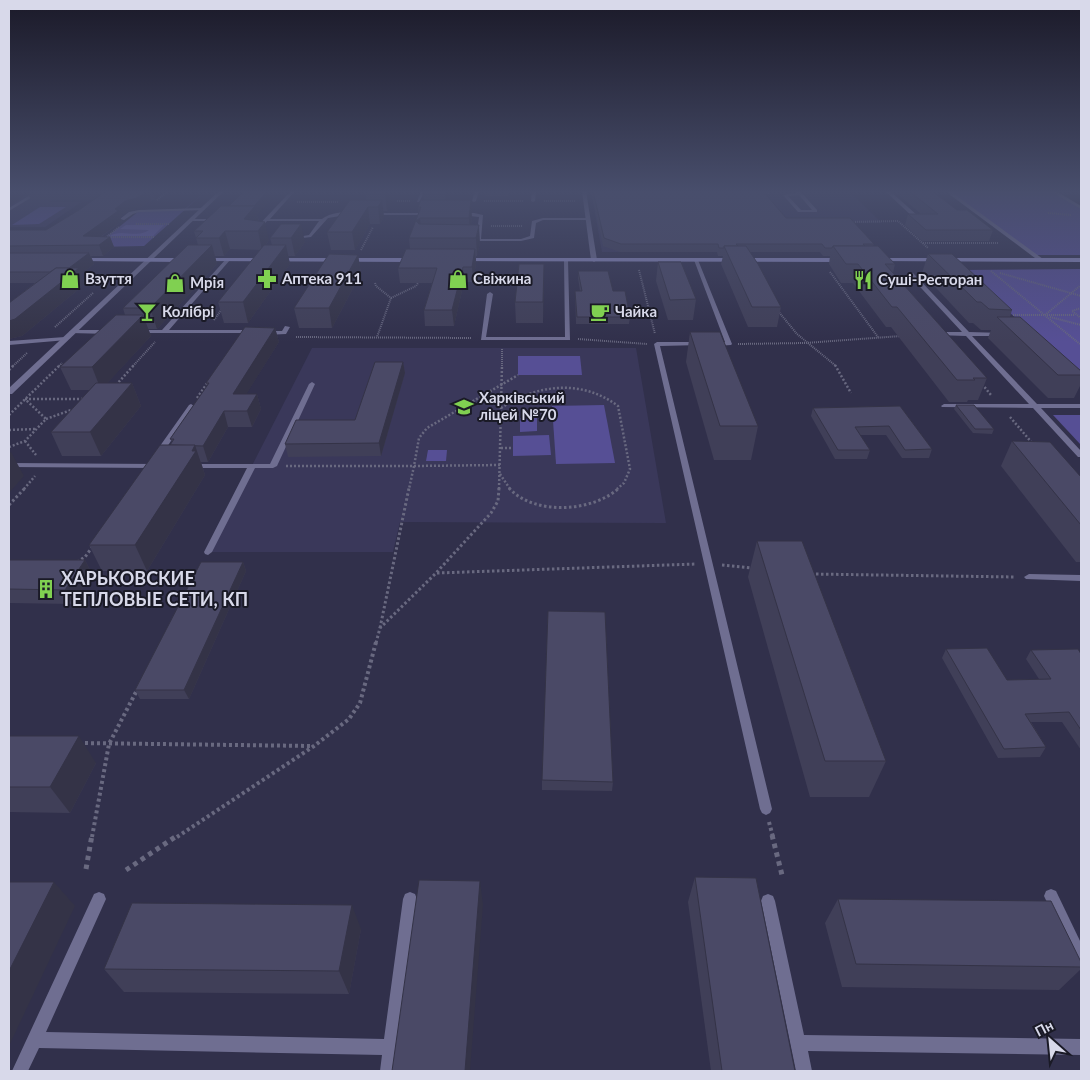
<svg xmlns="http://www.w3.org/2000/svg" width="1090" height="1080" viewBox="0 0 1090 1080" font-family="Lato,sans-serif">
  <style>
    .built { fill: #3a385a }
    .green { fill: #564f95 }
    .forest { fill: #6861af }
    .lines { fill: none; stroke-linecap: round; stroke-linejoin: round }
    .path-far4 { stroke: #696980; stroke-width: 2; stroke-dasharray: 1 1; stroke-linecap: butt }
    .path-far3 { stroke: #696980; stroke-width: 2.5; stroke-dasharray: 2 2; stroke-linecap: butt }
    .path-far2 { stroke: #696980; stroke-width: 3; stroke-dasharray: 2.5 2.5; stroke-linecap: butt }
    .path-far1 { stroke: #696980; stroke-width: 4; stroke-dasharray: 3 3; stroke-linecap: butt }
    .path { stroke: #696980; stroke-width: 5; stroke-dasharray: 4.5 4.5; stroke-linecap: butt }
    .service { fill: #6f6e91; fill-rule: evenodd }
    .minor { fill: #6f6e91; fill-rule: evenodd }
    .tertiary { fill: #6f6e91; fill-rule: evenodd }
    .secondary { fill: #908ec5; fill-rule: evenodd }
    .wall { fill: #403f58 }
    .shaded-wall { fill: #343347 }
    .building { fill: #4a4966; stroke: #343347 }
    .labels { text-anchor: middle; stroke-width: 4; stroke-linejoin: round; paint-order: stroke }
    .far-poi-label { font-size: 15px; font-weight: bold; fill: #d8d9ea; stroke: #1a1a26; text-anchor: start }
    .poi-label { font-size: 18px; font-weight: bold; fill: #d8d9ea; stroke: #1a1a26; text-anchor: start }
  </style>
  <rect width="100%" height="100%" fill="#31304b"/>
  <!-- built -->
  <g class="built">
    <polygon points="9,191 65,191 49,202 81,202 45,227 9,227"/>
    <polygon points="591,191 849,191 882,223 812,223 837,252 602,252"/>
    <polygon points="312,348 636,348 666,523 400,522 393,552 208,552"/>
  </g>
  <!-- green -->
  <g class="green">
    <polygon points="206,191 144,246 94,247 139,211 185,209"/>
    <polygon points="949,191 1052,191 1081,208 1081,255 1034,255"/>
    <polygon points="40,207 66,207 39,224 12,225"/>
    <polygon points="1081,269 1081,376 962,270"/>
    <polygon points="518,356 580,356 582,375 518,375"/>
    <polygon points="604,405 615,463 556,464 552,406"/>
    <polygon points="1053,415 1081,415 1081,445"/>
    <polygon points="520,418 537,418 537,431 520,432"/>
    <polygon points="549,435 551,455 513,456 513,436"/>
    <polygon points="428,450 447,450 446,461 426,461"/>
  </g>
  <!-- forest -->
  <path class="forest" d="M126 225H164L153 236H110C121 228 137 239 149 230L120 229Z"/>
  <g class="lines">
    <!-- path-far4 -->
    <g class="path-far4">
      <polyline points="762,193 770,193"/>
      <polyline points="157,200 168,191"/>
      <polyline points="397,201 411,201"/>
      <polyline points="484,201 523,201"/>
      <polyline points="544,201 576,201"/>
      <polyline points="297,202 338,202"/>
      <polyline points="1048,213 1071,215"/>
      <polyline points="849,222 898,221 928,248"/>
      <polyline points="136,224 170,224"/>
      <polyline points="491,226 522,226"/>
      <polyline points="107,237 155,237"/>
      <polyline points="104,239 119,227"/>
      <polyline points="923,243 999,243"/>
      <polyline points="361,250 373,227"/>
      <polyline points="639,270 655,334"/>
      <polyline points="991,271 1081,345"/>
      <polyline points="830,272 878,337"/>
      <polyline points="1000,273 1081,296"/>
      <polyline points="375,283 376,286 391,298 377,337"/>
      <polyline points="491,286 493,270"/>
      <polyline points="391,298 416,286 418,283"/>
      <polyline points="1081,308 1072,311 1081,318"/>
      <polyline points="778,311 797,334 836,366"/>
      <polyline points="1013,315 1075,315"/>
      <polyline points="1045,315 1081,285"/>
      <polyline points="1050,317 1081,325"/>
      <polyline points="214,320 222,309"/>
      <polyline points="55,327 93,293"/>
      <polyline points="296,337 472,338"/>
      <polyline points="578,339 647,344"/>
      <polyline points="738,344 805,343 901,336"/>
      <polyline points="13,366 27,353"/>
      <polyline points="59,366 62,363"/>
      <polyline points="133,366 155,342"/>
      <polyline points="502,366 502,349"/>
    </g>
    <!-- path-far3 -->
    <g class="path-far3">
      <polyline points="835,365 851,393"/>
      <polyline points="9,370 14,365"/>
      <polyline points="982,384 991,395"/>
      <polyline points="116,385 134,365"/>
      <polyline points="197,398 208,382"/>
      <polyline points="25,399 85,399"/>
      <path d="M501 408C537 384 582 379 618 406L630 469 624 483 617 489"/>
      <polyline points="9,415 60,365"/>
      <polyline points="501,415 552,414"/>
      <polyline points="1010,417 1033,444"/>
      <polyline points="46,419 74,409"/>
      <polyline points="9,430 35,429"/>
      <polyline points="25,441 36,455"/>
      <polyline points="9,447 25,441 46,419 25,399"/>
      <polyline points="501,448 513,448"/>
      <polyline points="500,465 414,466 419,438 427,428 518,375"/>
      <polyline points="286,466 414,466 409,489"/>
      <polyline points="500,474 510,489"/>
      <polyline points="24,489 35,476"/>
      <polyline points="499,489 502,365"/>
    </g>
    <!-- path-far2 -->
    <g class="path-far2">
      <path d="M509 488C534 516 593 512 619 488"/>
      <polyline points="9,505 25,488"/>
      <polyline points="77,562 85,557 93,546"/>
      <polyline points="722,565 753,568"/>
      <polyline points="437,573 696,564"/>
      <polyline points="811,574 1015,577"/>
      <polyline points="380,628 409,488"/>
      <polyline points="376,643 380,628 436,573 491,513 498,501 499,488"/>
    </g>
    <!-- path-far1 -->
    <g class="path-far1">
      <polyline points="79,743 313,746"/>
      <polyline points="769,822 773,837"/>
      <polyline points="92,837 109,744 137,690"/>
      <polyline points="177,837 314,746 349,719 360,703 376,642"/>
    </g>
    <!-- path -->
    <g class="path">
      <polyline points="772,835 782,875"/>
      <polyline points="86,869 92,835"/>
      <polyline points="126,870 178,835"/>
    </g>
    <!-- service -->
    <g class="service">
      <polygon points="37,191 42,191 9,211 9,208"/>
      <path d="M291 191H295L270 219H322C330 213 343 211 352 214L328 218 311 237 294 239 292 238 309 235 319 221H267L258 232H254V230Z"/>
      <polygon points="421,191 425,191 419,202 417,202"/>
      <polygon points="475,191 479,191 476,201 474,202 472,201"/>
      <polygon points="532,191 536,191 535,201 533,202 531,201"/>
      <path d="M796 191H800L817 210V212H798L783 195 797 193ZM799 195 812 210H801L788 196Z"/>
      <polygon points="885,191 890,191 918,216 918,218 914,218"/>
      <polygon points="203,208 205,210 139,212 133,214 124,220 120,219 129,212 139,210"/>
      <polygon points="373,213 430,213 432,214 430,215 371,215"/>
      <polygon points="459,213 474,213 483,215 481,239 521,239 530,236 532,221 543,218 588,218 590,219 588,220 543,220 536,223 534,238 521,241 470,241 470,239 476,239 479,217 461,215"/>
      <polygon points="191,219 217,219 219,220 217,221 189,221"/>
      <polygon points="226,259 230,260 169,330 252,330 254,331 254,333 136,333 135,332 138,330 162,330"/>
      <polygon points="566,259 568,260 570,340 481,340 487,294 490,292 493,294 486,337 565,337 564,260"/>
      <polygon points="696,259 698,260 732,344 731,345 715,346 712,344 715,342 725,342 694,260"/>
      <polygon points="909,273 913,273 969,332 1003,333 1003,335 1001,336 972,336 1037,404 1081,404 1081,408 1041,408 1081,451 1081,457 1078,457 1033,408 942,407 941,406 944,404 1029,404 966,336 937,335 937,333 939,332 962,332 909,275"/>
      <polygon points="285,326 290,327 286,334 265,335 262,333 265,331 282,331"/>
      <polygon points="72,330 110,330 113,332 110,334 70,333 69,332"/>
      <polygon points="65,337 68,339 67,340 9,345 9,341"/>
      <polygon points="699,342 701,343 701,345 660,346 772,809 770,813 766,815 762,813 760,809 654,344 657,342"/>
      <polygon points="312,382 315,384 277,466 273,468 255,468 212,552 208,555 205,554 204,552 247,468 191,468 187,466 191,464 270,464 309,384"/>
      <polygon points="191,404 194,406 163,453 162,455 156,455 155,453 189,405"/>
      <polygon points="9,463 156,464 160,466 156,468 9,467"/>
      <polygon points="1029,574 1081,575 1081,581 1026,579 1024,577"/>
      <polygon points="1051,889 1056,891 1081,943 1081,965 1076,963 1044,896 1046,891"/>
      <polygon points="99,892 104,894 106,899 46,1032 384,1039 403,899 405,894 410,892 415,894 417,899 396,1071 380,1071 382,1055 39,1048 28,1071 12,1071 94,894"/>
      <polygon points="768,894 773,896 775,901 804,1035 1081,1039 1081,1055 808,1051 812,1071 796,1071 761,901 763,896"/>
    </g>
    <!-- minor -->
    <polygon class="minor" points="582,191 586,191 597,260 594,262 591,260"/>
    <!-- tertiary -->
    <g class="tertiary">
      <polygon points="219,191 224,191 12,394 9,394 9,388"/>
      <polygon points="945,191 950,191 1043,259 1043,261 1039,261"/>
      <polygon points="1050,191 1056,191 1081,206 1081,209"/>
    </g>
    <!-- secondary -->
    <g class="secondary">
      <polygon points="80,258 185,258 188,260 185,262 78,261 78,259"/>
      <polygon points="202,258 413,258 416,260 413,262 200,261 200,259"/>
      <polygon points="462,258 843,258 846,260 843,262 460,261 459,260"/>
      <polygon points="877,258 1081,258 1081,262 875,261 874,260"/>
    </g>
  </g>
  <!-- wall -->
  <g class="wall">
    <polygon points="9,191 166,191 155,200 151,200 140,208 128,211 120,217 122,221 101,237 110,237 114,247 103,256 91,256 94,264 81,274 85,284 22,336 9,339 9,303 35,283 9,283 9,230 46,230 79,210 94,200 31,200 28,194 9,206"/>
    <polygon points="367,191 398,191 387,211 383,211 384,217 380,224 370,224 355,250 331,250 327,232 366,200 366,194"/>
    <polygon points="425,191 453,191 450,200 472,217 471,225 480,243 477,256 476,256 476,264 473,282 464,282 454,326 425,326 424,310 432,283 400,283 398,268 410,249 409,238 419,214 418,207 424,200 423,194"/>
    <polygon points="485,191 509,191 508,196 485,196"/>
    <polygon points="591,191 765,191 763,191 786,218 874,244 873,246 895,264 893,273 987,378 978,400 968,400 967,402 949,402 891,327 886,327 853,283 841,283 829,264 830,256 823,256 820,252 749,252 781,307 777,327 748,327 721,264 723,256 718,256 717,252 620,252 603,246"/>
    <polygon points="894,191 932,191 957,210 993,230 989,241 922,241 905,225 908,214 921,214"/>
    <polygon points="257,215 259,221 269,240 266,245 272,245 270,238 281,224 305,242 295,256 288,256 290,264 248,323 224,323 218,302 261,250 230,249 224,256 215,256 217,264 157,329 148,329 151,336 107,383 132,383 141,406 101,456 62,456 51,432 90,390 71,390 60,367 125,315 123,308 198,245 194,231"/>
    <polygon points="928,254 1012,310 1010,317 1081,371 1081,384 1074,398 1048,398 988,338 991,330 981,330 973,323 969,323 922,273"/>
    <polygon points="358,255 361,273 332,328 299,328 294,308"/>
    <polygon points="658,262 696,299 693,320 668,320 656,281"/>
    <polygon points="544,264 543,323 516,323 515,302"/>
    <polygon points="578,271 613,291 630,317 629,324 576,324 575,291 580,291 578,278"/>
    <polygon points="275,328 279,342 246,394 257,394 261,409 252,427 228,427 208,462 201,462 205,475 147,571 102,571 89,545 170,445 172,442 170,439 207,386 206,383"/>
    <polygon points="690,332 758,426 751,460 714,460 686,362"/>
    <polygon points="403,362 405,373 381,456 288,457 285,444 355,420"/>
    <polygon points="956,405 994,429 992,434 973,433 954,409"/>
    <polygon points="900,406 932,449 929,458 902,458 886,435 860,435 870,450 867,459 835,459 811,416 813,408"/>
    <polygon points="1012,441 1081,477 1081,562 1076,562 1001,466"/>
    <polygon points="757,541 886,761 869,797 810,797 748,577"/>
    <polygon points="9,560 85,560 92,574 72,604 9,603"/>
    <polygon points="243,562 246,571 189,699 140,699 135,690"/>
    <polygon points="946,649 1007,680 1039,679 1026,659 1031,650 1081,654 1081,750 1062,722 1031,722 1046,747 1040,757 998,758 942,658"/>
    <polygon points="9,736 96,763 70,813 9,812"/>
    <polygon points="542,780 613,782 612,791 542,790"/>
    <polygon points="695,877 795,1071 711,1071 688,902"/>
    <polygon points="838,899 1081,962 1081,969 1059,990 842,987 825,923"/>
    <polygon points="361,929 349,994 124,992 104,969"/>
  </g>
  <!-- shaded-wall -->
  <g class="shaded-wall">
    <polygon points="13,191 27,191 28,194 9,206 9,194"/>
    <polygon points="147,191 149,191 151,200 140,208 128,211 120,217 122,221 89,245 83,236 125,201"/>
    <polygon points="152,191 166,191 155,200"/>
    <polygon points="268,191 280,191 257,215 259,223 244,219 253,206"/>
    <polygon points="387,191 398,191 387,211 385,194"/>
    <polygon points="446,191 453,191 446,211 445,194"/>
    <polygon points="382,200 384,217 380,224 378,207"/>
    <polygon points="471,200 472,217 470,236 469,218"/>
    <polygon points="368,207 370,224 355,250 352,232"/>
    <polygon points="420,218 422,236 418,238 416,221"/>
    <polygon points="265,222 269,240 262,250 258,231"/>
    <polygon points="301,224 305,242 295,256 291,238"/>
    <polygon points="479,225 480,243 477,256 476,238"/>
    <polygon points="225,231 230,249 224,256 219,238"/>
    <polygon points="110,237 114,247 103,256 99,245"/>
    <polygon points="212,245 217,264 157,329 150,308"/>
    <polygon points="286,245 290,264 248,323 243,302"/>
    <polygon points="475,249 476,264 473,282 472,267"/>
    <polygon points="89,253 94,264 81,274 85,284 22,336 9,339 9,321 64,272"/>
    <polygon points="358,255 361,273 332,328 329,308"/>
    <polygon points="544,264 544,284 543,323 543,302"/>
    <polygon points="463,267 464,282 454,326 452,310"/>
    <polygon points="143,315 151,336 101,390 92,367"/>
    <polygon points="275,328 279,342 237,409 233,394"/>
    <polygon points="403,362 405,373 381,456 379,443"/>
    <polygon points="132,383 141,406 101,456 90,432"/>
    <polygon points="257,394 261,409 252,427 247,411"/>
    <polygon points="224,411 228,427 208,462 203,446"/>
    <polygon points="195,445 205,475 147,571 135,545"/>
    <polygon points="11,452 24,476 9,493 9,454"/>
    <polygon points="85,560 92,574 72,604 65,590"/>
    <polygon points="243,562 246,571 189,699 184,690"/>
    <polygon points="79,736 96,763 70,813 50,787"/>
    <polygon points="480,881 483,905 470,1071 465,1071"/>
    <polygon points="54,882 75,906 9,1046 9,971"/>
    <polygon points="352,905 361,929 349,994 339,971"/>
  </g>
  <!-- building -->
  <g class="building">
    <polygon points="106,191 147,191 137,198 125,201 115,209 118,211 83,236 110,237 99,245 9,246 9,230 46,230 79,210"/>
    <polygon points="244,191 268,191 254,206 229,206"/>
    <polygon points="367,191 387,191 385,194 366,194"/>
    <polygon points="425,191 446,191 445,194 423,194"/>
    <polygon points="593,191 763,191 786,218 850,218 874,244 863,244 865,246 833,246 832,248 825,248 822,244 736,244 738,246 724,246 724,248 719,248 718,244 621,244 604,238"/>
    <polygon points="909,191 932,191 957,210 967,210 993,230 926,230 908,214 938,214"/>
    <polygon points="350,200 382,200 378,207 368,207 352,232 327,232"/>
    <polygon points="421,200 471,200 469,218 420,218 416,221 419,224 479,225 476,238 409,238 421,207 418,207"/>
    <polygon points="221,206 255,206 244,219 265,222 258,231 225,231 219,238 196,238 203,231 194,231"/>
    <polygon points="281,224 301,224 291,238 270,238"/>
    <polygon points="188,245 212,245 150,308 123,308"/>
    <polygon points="264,245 286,245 243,302 218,302"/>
    <polygon points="724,246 746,246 758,264 781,307 752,307"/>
    <polygon points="833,246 878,246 895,264 885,264 987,378 973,378 975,380 957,380 897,307 892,307 858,264 846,264"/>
    <polygon points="406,249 475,249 472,267 463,267 452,310 424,310 437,268 398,268"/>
    <polygon points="9,253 89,253 69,268 56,268 50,272 9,272"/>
    <polygon points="329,254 358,255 329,308 294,308"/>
    <polygon points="928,254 952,254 1012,310 989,309 981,302 977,302"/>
    <polygon points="658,262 681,262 696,299 670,300"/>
    <polygon points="519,264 544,264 543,302 515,302"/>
    <polygon points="56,268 79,268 15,319 9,321 9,303"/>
    <polygon points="578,271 608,271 613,291 625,291 630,317 577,317 575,291 582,291"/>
    <polygon points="116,315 143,315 92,367 60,367"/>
    <polygon points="997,317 1020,317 1081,371 1081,375 1058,375"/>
    <polygon points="245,327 275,328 233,394 257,394 247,411 224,411 203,446 170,445 174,439 170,439 209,383 206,383"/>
    <polygon points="690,332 720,332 758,426 720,426"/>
    <polygon points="375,362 403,362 379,443 285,444 296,420 355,420"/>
    <polygon points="96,383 132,383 90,432 51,432"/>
    <polygon points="956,405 974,405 994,429 975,429"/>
    <polygon points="900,406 932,449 905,450 889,426 855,427 870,450 838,450 813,408"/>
    <polygon points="1012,441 1050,442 1081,477 1081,525"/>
    <polygon points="160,445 195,445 192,451 196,451 135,545 89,545"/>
    <polygon points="757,541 802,541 886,761 825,761"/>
    <polygon points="9,560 85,560 65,590 9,589"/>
    <polygon points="201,562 243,562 184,690 135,690"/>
    <polygon points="548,611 605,612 613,782 542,780"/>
    <polygon points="987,648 1007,680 1051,679 1031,650 1078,649 1081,654 1081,730 1069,712 1025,714 1046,747 1004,749 946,649"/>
    <polygon points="9,736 79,736 50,787 9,787"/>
    <polygon points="695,877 756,878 795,1071 722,1071"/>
    <polygon points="419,880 480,881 465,1071 392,1071"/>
    <polygon points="9,882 54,882 9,971"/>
    <polygon points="838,899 1051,901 1081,962 1081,967 856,964"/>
    <polygon points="132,903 352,905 339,971 104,969"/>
  </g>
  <!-- sky -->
  <linearGradient id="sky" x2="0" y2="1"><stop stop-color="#1b1a29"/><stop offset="0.56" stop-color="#484e6c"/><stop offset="1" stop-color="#484e6c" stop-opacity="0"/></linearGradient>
  <rect width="1090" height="342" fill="url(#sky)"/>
  <!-- icons -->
  <defs>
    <g id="shop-bare" transform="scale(1.5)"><path d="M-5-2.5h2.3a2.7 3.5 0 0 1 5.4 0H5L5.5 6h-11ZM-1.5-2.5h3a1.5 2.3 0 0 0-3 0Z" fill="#80d051" stroke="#1a1a26" stroke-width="2.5" paint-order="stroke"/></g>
    <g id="pharmacy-bare" transform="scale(1.5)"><path d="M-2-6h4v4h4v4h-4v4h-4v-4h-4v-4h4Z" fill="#80d051" stroke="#1a1a26" stroke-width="2.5" paint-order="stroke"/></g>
    <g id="restaurant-bare" transform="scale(1.5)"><path d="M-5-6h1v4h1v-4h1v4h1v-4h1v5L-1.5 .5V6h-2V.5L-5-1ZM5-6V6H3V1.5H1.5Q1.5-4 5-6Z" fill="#80d051" stroke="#1a1a26" stroke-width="2.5" paint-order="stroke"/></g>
    <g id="bar-bare" transform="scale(1.5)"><path d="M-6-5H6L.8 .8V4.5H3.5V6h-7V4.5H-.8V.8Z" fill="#80d051" stroke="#1a1a26" stroke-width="2.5" paint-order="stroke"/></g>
    <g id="cafe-bare" transform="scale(1.5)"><path d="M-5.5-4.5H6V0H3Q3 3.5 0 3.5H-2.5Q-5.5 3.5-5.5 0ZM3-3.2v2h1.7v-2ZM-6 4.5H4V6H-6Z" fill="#80d051" stroke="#1a1a26" stroke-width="2.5" paint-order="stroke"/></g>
    <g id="school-bare" transform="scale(1.5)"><path d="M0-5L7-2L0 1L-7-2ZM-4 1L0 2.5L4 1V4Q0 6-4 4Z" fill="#80d051" stroke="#1a1a26" stroke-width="2.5" paint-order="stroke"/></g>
    <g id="building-bare" transform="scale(1.5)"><path d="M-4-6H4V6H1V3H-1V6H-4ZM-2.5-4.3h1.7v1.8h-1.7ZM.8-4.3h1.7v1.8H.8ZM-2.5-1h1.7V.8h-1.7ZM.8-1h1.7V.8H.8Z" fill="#80d051" stroke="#1a1a26" stroke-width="2.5" paint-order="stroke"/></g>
  </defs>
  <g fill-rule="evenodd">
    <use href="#shop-bare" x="70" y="279"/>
    <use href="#pharmacy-bare" x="267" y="279"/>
    <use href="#shop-bare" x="458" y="279"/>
    <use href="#restaurant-bare" x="863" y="280"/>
    <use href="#shop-bare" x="175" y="283"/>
    <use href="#bar-bare" x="147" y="312"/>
    <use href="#cafe-bare" x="600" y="312"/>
    <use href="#school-bare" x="464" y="407"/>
    <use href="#building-bare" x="46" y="589"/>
  </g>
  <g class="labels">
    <!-- far-poi labels -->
    <g class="far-poi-label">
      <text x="85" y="284">Взуття</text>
      <text x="282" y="284">Аптека 911</text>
      <text x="473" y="284">Свіжина</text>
      <text x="878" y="285">Суші-Ресторан</text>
      <text x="190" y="288">Мрiя</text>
      <text x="162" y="317">Колібрі</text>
      <text x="615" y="317">Чайка</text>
      <text x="479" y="403">Харківський<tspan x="479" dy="17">ліцей №70</tspan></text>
    </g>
    <!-- poi labels -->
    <g class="poi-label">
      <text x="61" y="585">ХАРЬКОВСКИЕ<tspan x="61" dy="21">ТЕПЛОВЫЕ СЕТИ, КП</tspan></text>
    </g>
  </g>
  <!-- border -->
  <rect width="1090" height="1080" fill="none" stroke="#d8d9ea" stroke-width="20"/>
  <!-- north arrow -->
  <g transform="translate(1050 1040) rotate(333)" stroke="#1a1a26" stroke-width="4" paint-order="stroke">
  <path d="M0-4L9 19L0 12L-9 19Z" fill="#d8d9ea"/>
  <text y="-8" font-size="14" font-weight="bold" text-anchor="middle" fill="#d8d9ea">Пн</text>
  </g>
</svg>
